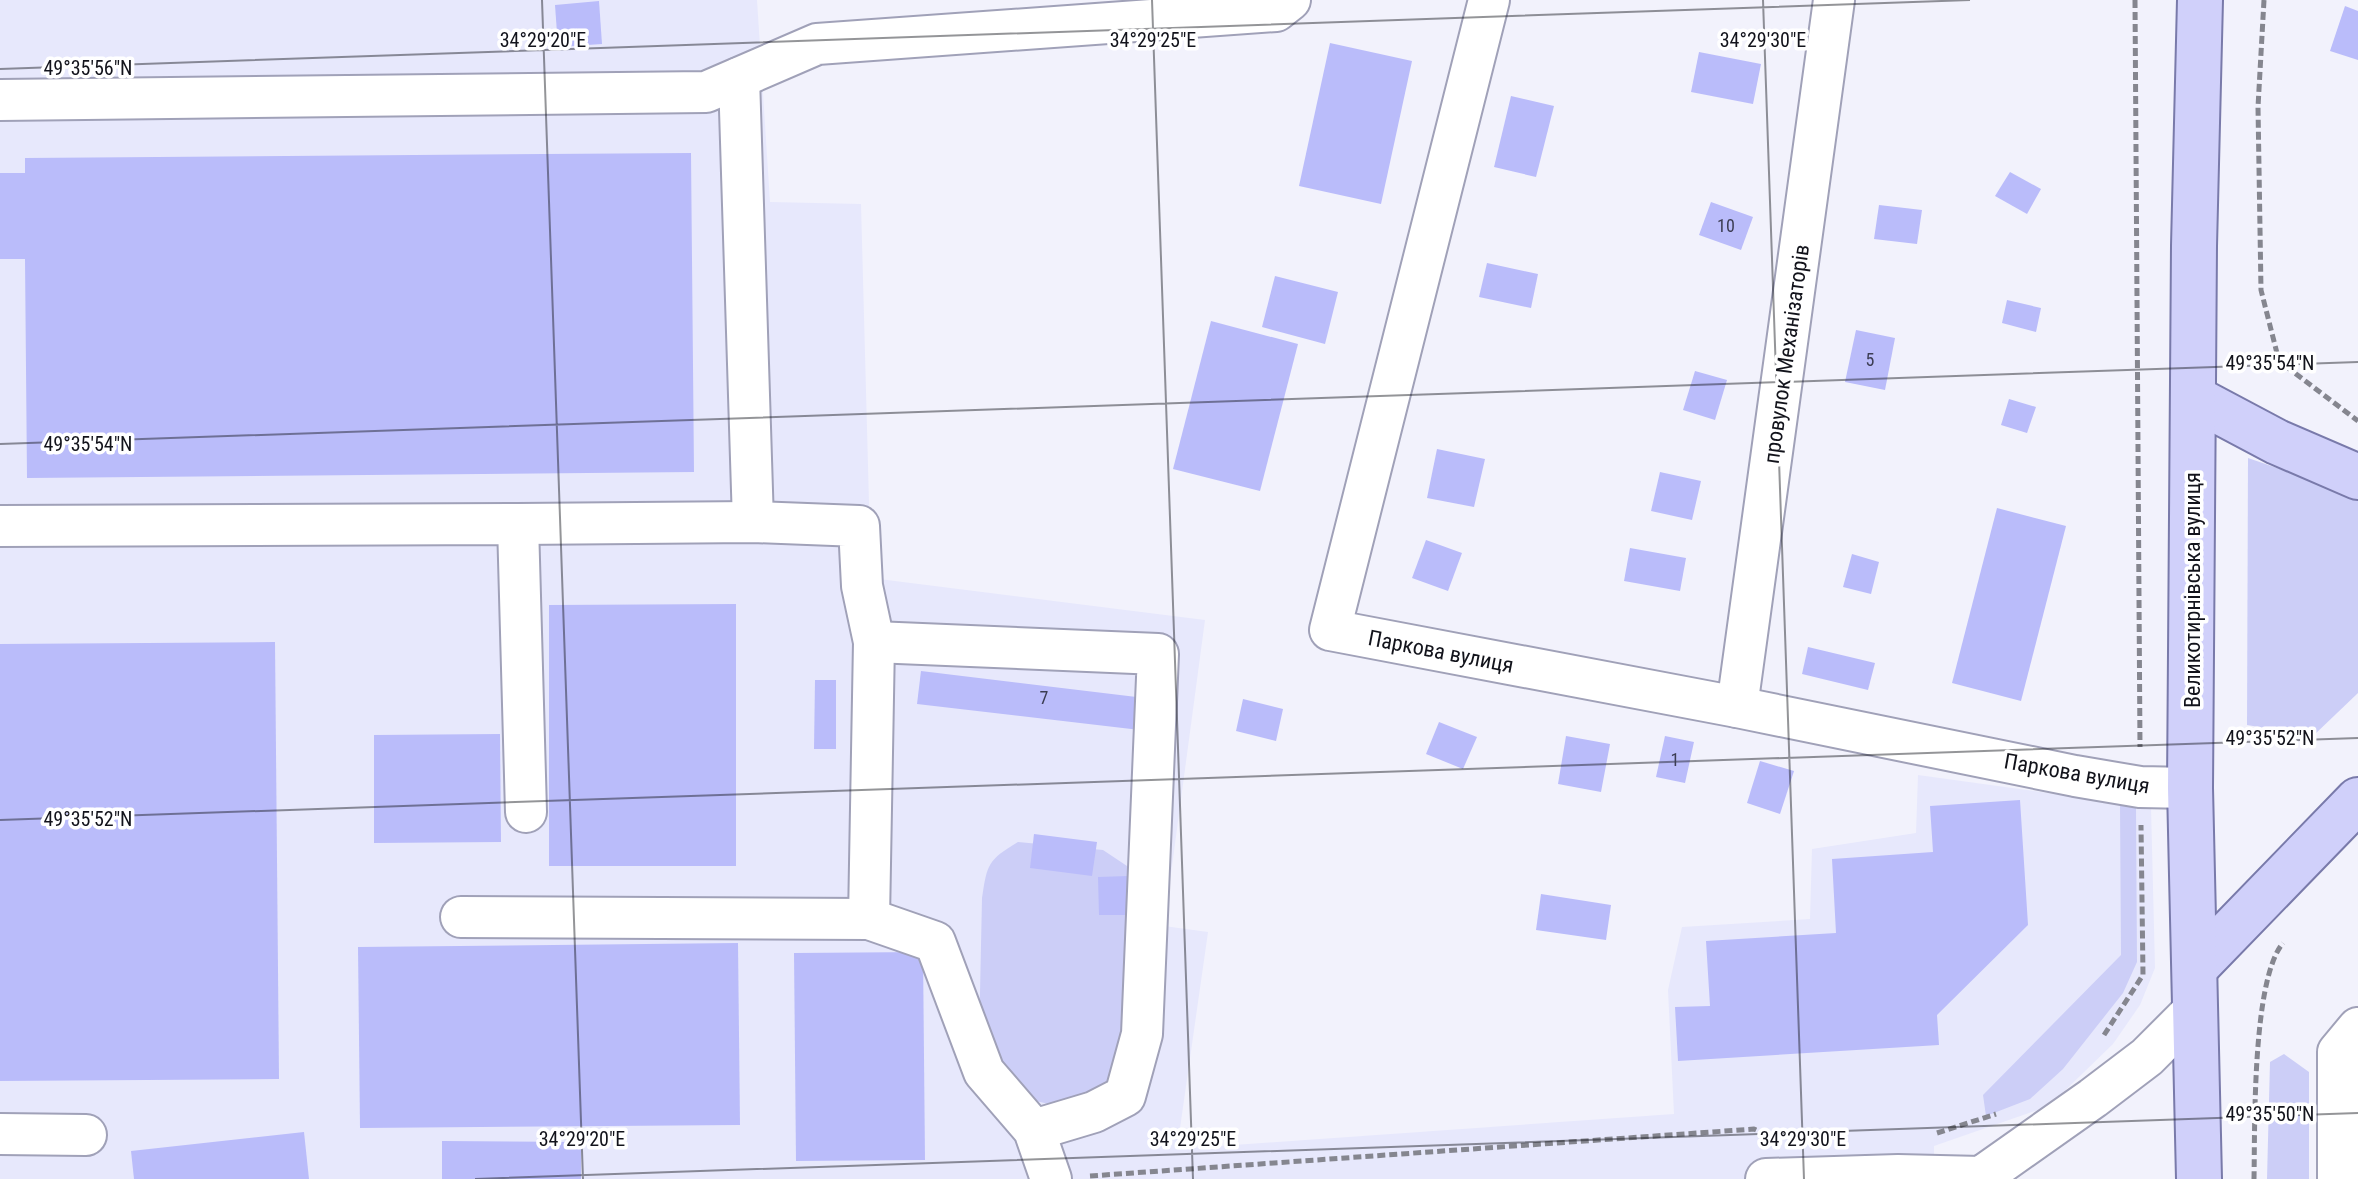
<svg xmlns="http://www.w3.org/2000/svg" width="2358" height="1179" viewBox="0 0 2358 1179" font-family="'Roboto Condensed',sans-serif">
  <style>
    .built { fill: #e7e8fc }
    .green { fill: #cccef7 }
    .building { fill: #babcfa }
    .lines { fill: none; stroke-linecap: round; stroke-linejoin: round }
    .minor-casing { stroke: #a0a1b8; stroke-width: 44 }
    .major-casing { stroke: #797aaa; stroke-width: 48 }
    .path { stroke: #85868f; stroke-width: 5; stroke-dasharray: 8 4; stroke-linecap: butt }
    .minor { stroke: #fff; stroke-width: 40 }
    .major { stroke: #d0d0fa; stroke-width: 44 }
    .ticks { fill: none; stroke: #12131b; stroke-width: 2; stroke-opacity: 0.45 }
    .labels { text-anchor: middle; stroke-width: 7; stroke-linejoin: round; paint-order: stroke }
    .number-label { font-size: 18px; fill: #3c3d53 }
    .street-label { font-size: 22px; fill: #12131b; stroke: #fff }
    .ticks-label { font-size: 20px; text-anchor: middle; fill: #12131b; stroke: #fff; stroke-width: 7; stroke-linejoin: round; paint-order: stroke }
  </style>
  <rect width="100%" height="100%" fill="#f2f2fc"/>
  <!-- built -->
  <polygon class="built" points="0,0 757,0 770,202 861,204 871,578 1205,620 1164,926 1208,932 1177,1149 1674,1114 1668,990 1682,927 1810,919 1812,849 1916,833 1918,775 2151,807 2155,968 2140,1005 2113,1044 2049,1106 1934,1146 1934,1179 0,1179"/>
  <!-- green -->
  <g class="green">
    <polygon points="2248,458 2358,496 2358,693 2313,736 2247,725"/>
    <polygon points="2120,805 2136,807 2137,962 2123,993 2063,1069 2030,1099 1986,1116 1983,1095 2121,955"/>
    <path d="M1018 842 1103 850 1127 866 1129 918 1123 1060 1111 1088 1087 1100 1049 1104 1027 1099 979 1041 982 898C987 864 988 860 1018 842Z"/>
    <polygon points="2284,1054 2309,1072 2309,1179 2267,1179 2270,1062"/>
  </g>
  <!-- building -->
  <g class="building">
    <polygon points="599,1 602,44 558,47 555,5"/>
    <polygon points="2345,6 2358,11 2358,60 2330,51"/>
    <polygon points="1330,43 1412,61 1381,204 1299,186"/>
    <polygon points="1699,52 1761,64 1753,104 1691,92"/>
    <polygon points="1511,96 1554,106 1536,177 1494,167"/>
    <polygon points="691,153 694,472 27,478 25,259 0,259 0,173 25,173 25,158"/>
    <polygon points="2010,172 2041,189 2027,214 1995,196"/>
    <polygon points="1711,202 1753,217 1741,250 1699,235"/>
    <polygon points="1879,205 1922,210 1917,244 1874,239"/>
    <polygon points="1487,263 1538,274 1531,308 1479,297"/>
    <polygon points="1275,276 1338,292 1325,344 1262,327"/>
    <polygon points="2007,300 2041,308 2036,332 2002,323"/>
    <polygon points="1211,321 1298,344 1260,491 1173,469"/>
    <polygon points="1856,330 1895,338 1885,390 1845,382"/>
    <polygon points="1695,371 1727,380 1715,420 1683,410"/>
    <polygon points="2009,399 2036,407 2027,433 2001,425"/>
    <polygon points="1437,449 1485,459 1474,507 1427,498"/>
    <polygon points="1660,472 1701,481 1692,520 1651,511"/>
    <polygon points="1997,508 2066,526 2021,701 1952,683"/>
    <polygon points="1426,540 1462,553 1448,591 1412,578"/>
    <polygon points="1630,548 1686,558 1680,591 1624,581"/>
    <polygon points="1852,554 1879,562 1871,594 1843,587"/>
    <polygon points="736,604 736,866 549,866 549,605"/>
    <polygon points="275,642 279,1079 0,1081 0,644"/>
    <polygon points="1808,647 1875,663 1868,690 1802,674"/>
    <polygon points="921,671 1178,702 1174,734 917,704"/>
    <polygon points="815,680 836,680 836,749 814,749"/>
    <polygon points="1243,699 1283,709 1276,741 1236,731"/>
    <polygon points="1439,722 1477,737 1463,769 1426,754"/>
    <polygon points="500,734 501,842 374,843 374,735"/>
    <polygon points="1566,736 1610,744 1601,792 1558,784"/>
    <polygon points="1665,736 1694,742 1685,783 1656,777"/>
    <polygon points="1760,761 1794,771 1780,814 1747,803"/>
    <polygon points="2020,800 2028,925 1937,1015 1939,1045 1678,1061 1675,1007 1710,1006 1706,941 1836,933 1832,859 1933,852 1930,806"/>
    <polygon points="1034,834 1097,842 1092,876 1030,868"/>
    <polygon points="1128,876 1128,915 1099,915 1098,877"/>
    <polygon points="1541,894 1611,905 1606,940 1536,930"/>
    <polygon points="738,943 740,1125 360,1128 358,947"/>
    <polygon points="923,952 925,1160 796,1161 794,953"/>
    <polygon points="304,1132 309,1179 134,1179 131,1151"/>
    <polygon points="442,1141 581,1142 581,1179 442,1179"/>
  </g>
  <g class="lines">
    <!-- minor casing -->
    <g class="minor-casing">
      <g id="minor">
        <polyline points="1489,0 1330,630 1737,707 2075,776 2140,787 2190,788"/>
        <polyline points="739,78 753,522"/>
        <polyline points="0,100 706,92 817,44 1276,11 1290,0"/>
        <polyline points="518,524 753,522 859,526 862,586 874,642 869,919"/>
        <polyline points="0,526 518,524 526,812"/>
        <polyline points="874,642 1158,654 1142,1034 1125,1096 1094,1112 1034,1130"/>
        <polyline points="1737,707 1834,0"/>
        <polyline points="461,917 869,919 935,942 984,1072 1034,1130 1051,1179"/>
        <polyline points="0,1134 86,1135"/>
        <polyline points="1766,1179 1898,1175 1981,1177 2093,1098 2147,1057 2194,1010"/>
        <polyline points="2338,1179 2338,1052 2358,1028"/>
      </g>
    </g>
    <!-- major casing -->
    <g class="major-casing">
      <g id="major">
        <polyline points="2194,398 2277,442 2358,477"/>
        <polyline points="2195,968 2358,800"/>
        <polyline points="2199,1179 2190,788 2194,246 2200,0"/>
      </g>
    </g>
    <!-- path -->
    <g class="path">
      <polyline points="2135,0 2140,747"/>
      <polyline points="2264,0 2258,107 2261,290 2279,361 2358,421"/>
      <polyline points="2104,1035 2143,975 2141,825"/>
      <polyline points="1937,1133 1996,1114"/>
      <polyline points="1090,1176 1754,1129 1772,1137"/>
      <path d="M2254 1179C2255 1128 2252 980 2283 943"/>
    </g>
    <!-- minor -->
    <use href="#minor" class="minor"/>
    <!-- major -->
    <use href="#major" class="major"/>
  </g>
  <!-- ticks -->
  <path class="ticks" d="M542 0 583 1179M1152 0 1193 1179M1763 0 1804 1179M0 69 1970 0M0 444 2358 362M0 820 2358 738M475 1179 2358 1113"/>
  <g class="labels">
    <!-- number labels -->
    <g class="number-label">
      <text x="1726" y="232">10</text>
      <text x="1870" y="366">5</text>
      <text x="1044" y="704">7</text>
      <text x="1675" y="766">1</text>
    </g>
    <!-- street labels -->
    <g class="street-label">
      <text transform="translate(1786 354) rotate(-82)" y="8">провулок Механізаторів</text>
      <text transform="translate(2192 590) rotate(-90)" y="8">Великотирнівська вулиця</text>
      <text transform="translate(1441 651) rotate(11)" y="8">Паркова вулиця</text>
      <text transform="translate(2077 773) rotate(10)" y="8">Паркова вулиця</text>
    </g>
  </g>
  <g class="ticks-label">
    <text x="543" y="47">34°29'20"E</text>
    <text x="1153" y="47">34°29'25"E</text>
    <text x="1763" y="47">34°29'30"E</text>
    <text x="88" y="75">49°35'56"N</text>
    <text x="2270" y="370">49°35'54"N</text>
    <text x="88" y="451">49°35'54"N</text>
    <text x="2270" y="745">49°35'52"N</text>
    <text x="88" y="826">49°35'52"N</text>
    <text x="2270" y="1121">49°35'50"N</text>
    <text x="582" y="1146">34°29'20"E</text>
    <text x="1193" y="1146">34°29'25"E</text>
    <text x="1803" y="1146">34°29'30"E</text>
  </g>
</svg>
